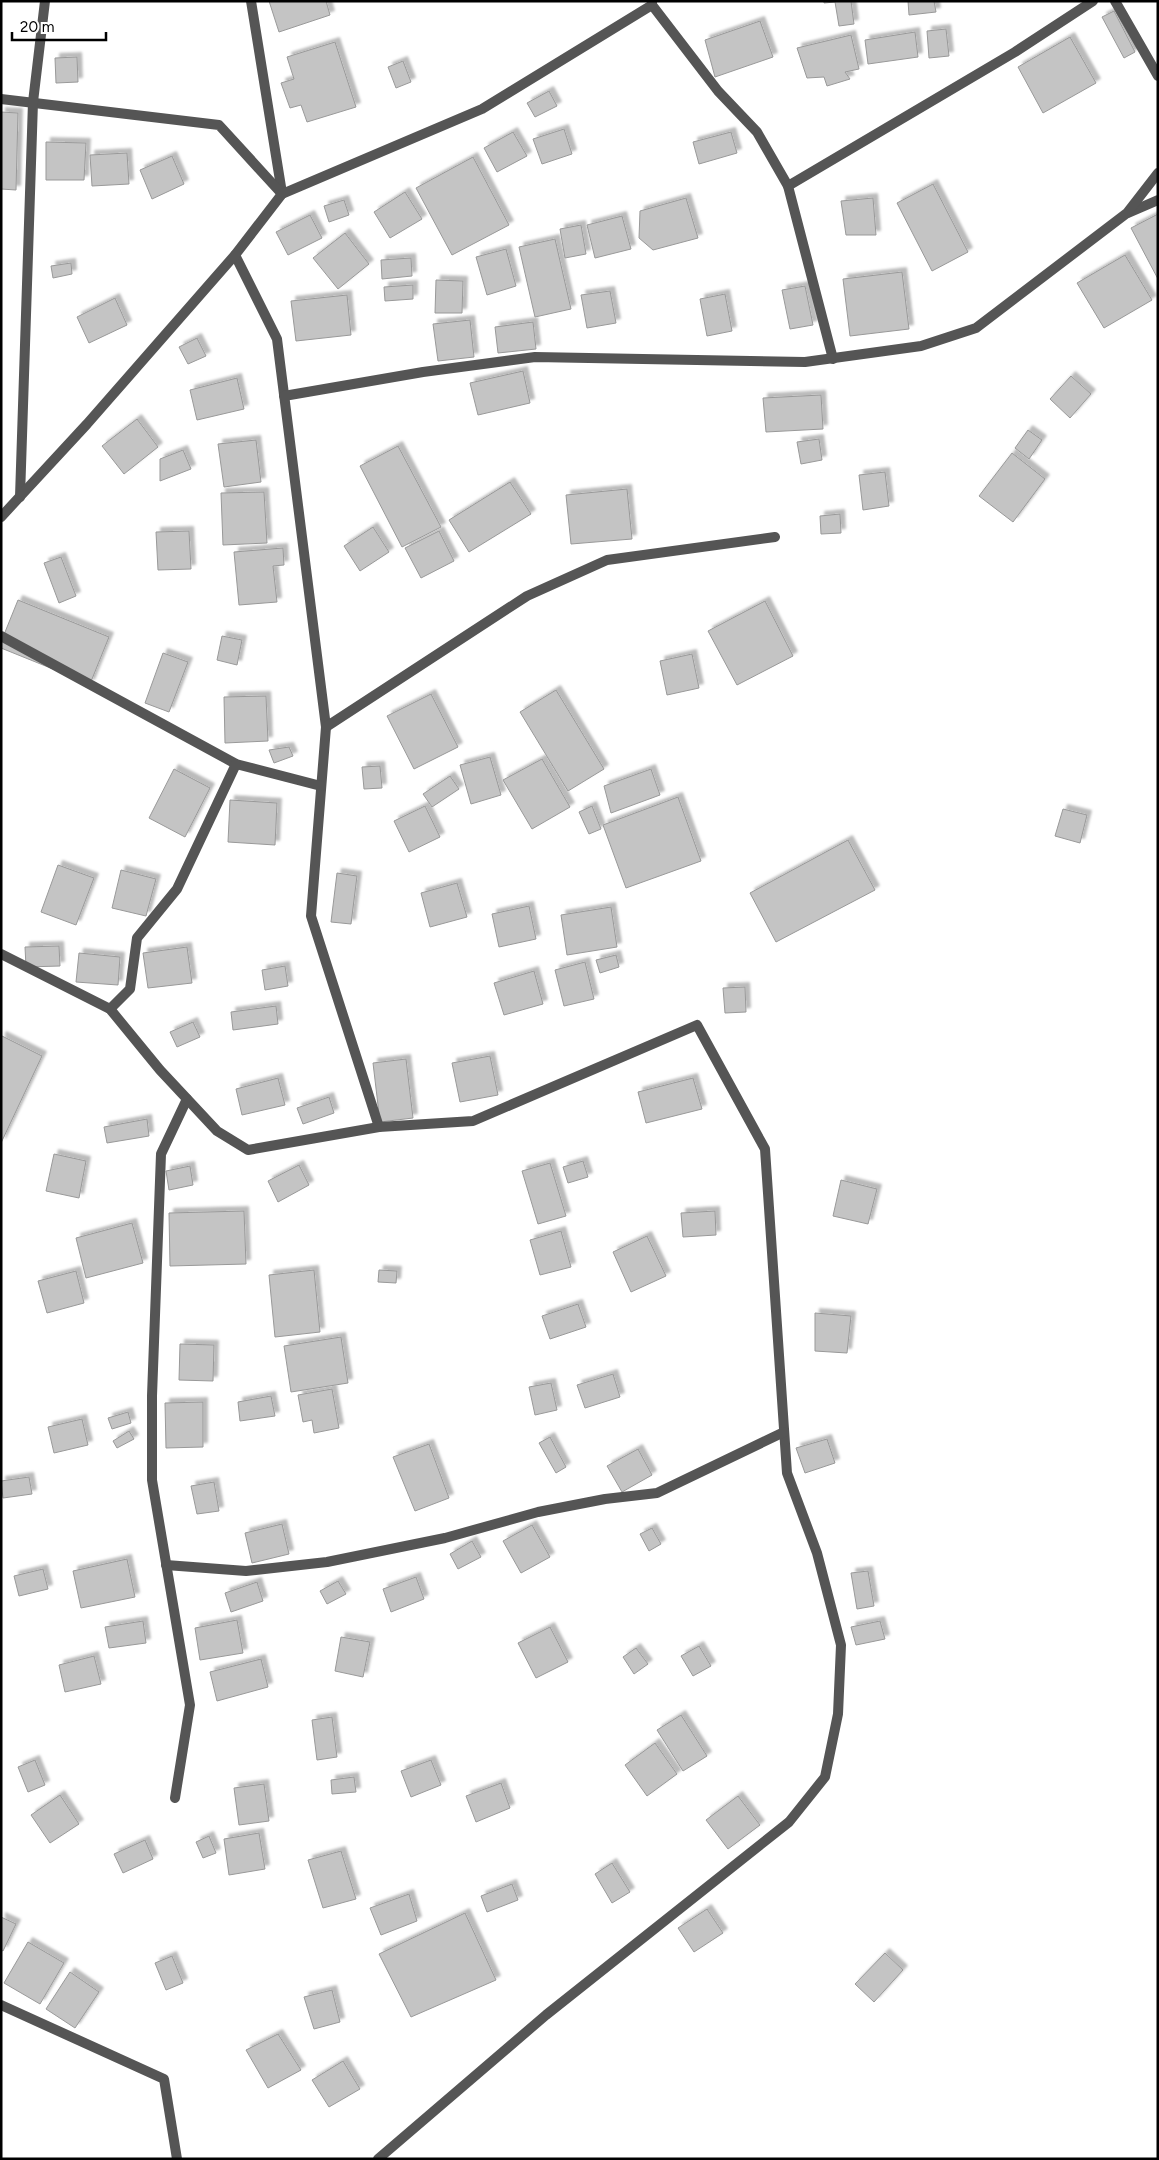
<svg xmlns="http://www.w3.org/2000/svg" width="1159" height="2160" viewBox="0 0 1159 2160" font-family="Figtree,sans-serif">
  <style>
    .building { fill: #c4c4c4; stroke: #999; filter: url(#shadow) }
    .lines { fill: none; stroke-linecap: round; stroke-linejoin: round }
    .street { stroke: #555; stroke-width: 10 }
  </style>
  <defs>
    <filter id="shadow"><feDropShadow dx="4.5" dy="-4.5" stdDeviation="1" flood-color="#0004"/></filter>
  </defs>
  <rect width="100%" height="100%" fill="#fff"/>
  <!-- building -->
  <g class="building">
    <polygon points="269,1 326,1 330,15 279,32"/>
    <polygon points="824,1 851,1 854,24 839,26 835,2 824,3"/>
    <polygon points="908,1 934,1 936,12 909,15"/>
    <polygon points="1114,11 1135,52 1124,58 1102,17"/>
    <polygon points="760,21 773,57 715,77 705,40"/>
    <polygon points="946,29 949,56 929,58 927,31"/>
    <polygon points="915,32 918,57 868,64 865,40"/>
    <polygon points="851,35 859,69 845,72 850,79 827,86 824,77 807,78 797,48"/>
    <polygon points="1070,37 1096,83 1043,113 1018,67"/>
    <polygon points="335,42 356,107 307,122 301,105 290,108 281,83 294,79 287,57"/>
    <polygon points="77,57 78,82 56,83 55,58"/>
    <polygon points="403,61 411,82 396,88 388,67"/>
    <polygon points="549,91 557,106 535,117 527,103"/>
    <polygon points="1,112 18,113 16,190 1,189"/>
    <polygon points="564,129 572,154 542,164 533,139"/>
    <polygon points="513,132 527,156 497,172 484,148"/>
    <polygon points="731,132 737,153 699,164 693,142"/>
    <polygon points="46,142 86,143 84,180 46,180"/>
    <polygon points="127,153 129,184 92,186 90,155"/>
    <polygon points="172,156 184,184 152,199 140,170"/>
    <polygon points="473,157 509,225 452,255 416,188"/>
    <polygon points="933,184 968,252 932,271 897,203"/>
    <polygon points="405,192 422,219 390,238 374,212"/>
    <polygon points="686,198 698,238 653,250 639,238 640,211"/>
    <polygon points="873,198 876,235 846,235 841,201"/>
    <polygon points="344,200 349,215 329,222 324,206"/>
    <polygon points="1158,214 1158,279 1131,228"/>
    <polygon points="310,215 322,238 288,255 276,232"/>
    <polygon points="622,216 631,249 595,258 587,225"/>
    <polygon points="581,225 586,254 565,258 560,229"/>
    <polygon points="345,233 369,264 338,289 313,258"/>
    <polygon points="555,239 571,309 535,317 519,247"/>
    <polygon points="506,249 516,286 487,295 476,257"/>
    <polygon points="1125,255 1152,300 1104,328 1077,283"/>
    <polygon points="411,258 412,276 382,279 381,260"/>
    <polygon points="71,263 72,274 53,278 51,266"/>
    <polygon points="902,272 909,329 850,336 843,279"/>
    <polygon points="436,280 463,281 462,313 435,313"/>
    <polygon points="413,285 413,299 385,301 384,287"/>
    <polygon points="805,286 813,325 790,329 782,290"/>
    <polygon points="610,291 616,323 587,328 581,295"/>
    <polygon points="725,294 732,331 707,336 700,299"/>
    <polygon points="347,295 351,335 296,341 291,301"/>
    <polygon points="115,298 127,325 89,343 77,317"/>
    <polygon points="470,320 474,357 438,361 433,324"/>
    <polygon points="533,322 536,349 498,353 495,327"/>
    <polygon points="197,338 206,356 188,364 179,347"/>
    <polygon points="523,371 530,403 478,415 470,383"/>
    <polygon points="1071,376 1091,394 1070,418 1050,399"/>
    <polygon points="237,378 244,409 197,420 190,390"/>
    <polygon points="821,395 823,429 766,432 763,398"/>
    <polygon points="137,419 158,447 124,474 102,446"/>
    <polygon points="1028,430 1042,440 1029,459 1015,448"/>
    <polygon points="819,439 822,460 801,464 797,442"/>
    <polygon points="256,440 261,482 224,487 218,444"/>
    <polygon points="398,446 441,527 402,547 360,466"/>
    <polygon points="183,450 191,469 160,481 160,459"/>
    <polygon points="1012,453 1045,479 1013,522 979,496"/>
    <polygon points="885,472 889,506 863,510 859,475"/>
    <polygon points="510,482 531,514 469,552 449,520"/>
    <polygon points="627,489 632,539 571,544 566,495"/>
    <polygon points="264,492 267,543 223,545 221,493"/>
    <polygon points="840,514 841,533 821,534 820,516"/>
    <polygon points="373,527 389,552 360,571 344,546"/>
    <polygon points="189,531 191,569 158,570 156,532"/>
    <polygon points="439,531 454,561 421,578 405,548"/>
    <polygon points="283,548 284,565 273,566 277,602 239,605 234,552"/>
    <polygon points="61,557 76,596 59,603 44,563"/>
    <polygon points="18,600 109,637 90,684 1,648 1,642"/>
    <polygon points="765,601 793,656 737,685 708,631"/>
    <polygon points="222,636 242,640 237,665 217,660"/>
    <polygon points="163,653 188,662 169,712 145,703"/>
    <polygon points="692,654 699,688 667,695 660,661"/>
    <polygon points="556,690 604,769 568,791 520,712"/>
    <polygon points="431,694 458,747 414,769 387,716"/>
    <polygon points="266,696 268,741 225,743 224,697"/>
    <polygon points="289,747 293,756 274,763 269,750"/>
    <polygon points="490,757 501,795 471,804 460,765"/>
    <polygon points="542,759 570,807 532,829 503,780"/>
    <polygon points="380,766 382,788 364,789 362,767"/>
    <polygon points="174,769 210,788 185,837 149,818"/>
    <polygon points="651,769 660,795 611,813 604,786"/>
    <polygon points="450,776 459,789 432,807 423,794"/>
    <polygon points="678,797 701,861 626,888 603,825"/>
    <polygon points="230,800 277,803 275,845 228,842"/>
    <polygon points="425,806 440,837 409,852 394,821"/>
    <polygon points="592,806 601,829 589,834 579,812"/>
    <polygon points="1063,809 1087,815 1080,843 1055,836"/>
    <polygon points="848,840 875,890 776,942 750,893"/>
    <polygon points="58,865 94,878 76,925 41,912"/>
    <polygon points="121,870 156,879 146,916 112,908"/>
    <polygon points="337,873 357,876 351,924 331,922"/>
    <polygon points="457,883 467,917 430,927 421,893"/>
    <polygon points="529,906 536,939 499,947 492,914"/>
    <polygon points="611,907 617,947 567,955 561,915"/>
    <polygon points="59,946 60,966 26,967 25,947"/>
    <polygon points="187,947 192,983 148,988 143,953"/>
    <polygon points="79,953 120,957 118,985 76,982"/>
    <polygon points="616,955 619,967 600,973 596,960"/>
    <polygon points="585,962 594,999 564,1006 555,970"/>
    <polygon points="285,966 288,986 265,990 262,970"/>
    <polygon points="534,971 543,1004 504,1015 494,983"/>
    <polygon points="745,987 746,1012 725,1013 723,988"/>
    <polygon points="276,1006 278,1024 233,1030 231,1012"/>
    <polygon points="193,1022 200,1037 177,1047 170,1032"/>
    <polygon points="2,1036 42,1056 1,1143 1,1037"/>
    <polygon points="490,1056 498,1095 460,1102 452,1063"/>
    <polygon points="406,1059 413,1118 380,1122 373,1063"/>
    <polygon points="278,1078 285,1105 242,1115 236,1089"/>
    <polygon points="693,1078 702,1109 646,1123 638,1092"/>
    <polygon points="329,1097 334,1113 303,1124 297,1108"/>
    <polygon points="147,1119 149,1136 107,1143 104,1127"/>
    <polygon points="54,1154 86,1161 79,1198 46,1191"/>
    <polygon points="583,1161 588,1177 568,1183 563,1167"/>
    <polygon points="550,1163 566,1216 538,1224 522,1171"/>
    <polygon points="299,1165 309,1185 278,1202 268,1181"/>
    <polygon points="190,1166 193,1185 169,1190 166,1171"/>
    <polygon points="841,1180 877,1189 868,1224 833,1216"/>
    <polygon points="244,1211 246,1264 170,1266 169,1213"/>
    <polygon points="715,1211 716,1235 683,1237 681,1213"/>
    <polygon points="132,1223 143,1263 86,1278 76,1238"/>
    <polygon points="561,1231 571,1267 540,1275 530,1240"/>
    <polygon points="647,1236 666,1276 631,1292 613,1252"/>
    <polygon points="314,1270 320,1332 275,1337 269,1275"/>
    <polygon points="379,1270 397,1271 396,1283 378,1282"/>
    <polygon points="76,1271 84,1303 47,1313 38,1281"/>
    <polygon points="578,1304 586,1327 550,1339 542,1316"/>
    <polygon points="815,1313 851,1316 847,1353 815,1351"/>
    <polygon points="341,1337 348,1383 291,1392 284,1346"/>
    <polygon points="180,1344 214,1345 213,1381 179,1380"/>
    <polygon points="613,1374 620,1397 585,1408 577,1385"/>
    <polygon points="551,1383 557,1410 535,1415 529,1387"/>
    <polygon points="332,1389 339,1428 314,1433 312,1420 303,1422 298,1395"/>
    <polygon points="271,1396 275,1416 240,1421 238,1402"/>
    <polygon points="203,1402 203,1447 166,1448 165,1403"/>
    <polygon points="128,1412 131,1423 112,1429 108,1418"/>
    <polygon points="82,1419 88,1445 54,1453 48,1427"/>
    <polygon points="129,1431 134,1439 117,1448 113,1441"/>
    <polygon points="550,1437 566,1467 556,1473 539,1443"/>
    <polygon points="827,1439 835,1463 805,1473 796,1448"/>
    <polygon points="429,1444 449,1498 415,1511 393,1457"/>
    <polygon points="638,1449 652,1475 622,1492 607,1466"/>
    <polygon points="29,1477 32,1494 3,1498 1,1481"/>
    <polygon points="214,1482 219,1511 197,1514 191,1486"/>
    <polygon points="282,1524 289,1554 252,1563 245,1533"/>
    <polygon points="532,1525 550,1557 521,1573 503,1541"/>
    <polygon points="652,1528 661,1544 649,1551 640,1534"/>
    <polygon points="472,1541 481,1557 458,1569 450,1554"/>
    <polygon points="127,1559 135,1597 81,1608 73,1571"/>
    <polygon points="43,1569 48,1589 19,1596 14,1576"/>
    <polygon points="868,1571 874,1606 857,1609 851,1573"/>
    <polygon points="416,1577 424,1599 391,1612 383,1589"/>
    <polygon points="338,1581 346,1594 327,1604 320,1591"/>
    <polygon points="257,1582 263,1601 231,1612 225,1593"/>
    <polygon points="237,1620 243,1653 200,1660 195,1628"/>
    <polygon points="143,1621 146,1643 109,1648 105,1627"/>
    <polygon points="880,1621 885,1639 856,1645 851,1627"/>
    <polygon points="550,1627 568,1662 536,1678 518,1643"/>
    <polygon points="341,1637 370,1642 363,1677 335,1671"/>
    <polygon points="699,1646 711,1666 693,1676 681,1656"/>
    <polygon points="636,1648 648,1664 634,1674 623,1657"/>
    <polygon points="94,1656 101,1684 65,1692 59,1665"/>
    <polygon points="261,1659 268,1687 217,1701 210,1672"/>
    <polygon points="681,1715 707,1756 683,1771 657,1730"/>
    <polygon points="332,1717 337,1757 317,1760 312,1720"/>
    <polygon points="655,1743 677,1774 647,1796 625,1765"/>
    <polygon points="35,1760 45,1785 28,1792 18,1767"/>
    <polygon points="431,1760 441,1785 411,1797 401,1771"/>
    <polygon points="354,1777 356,1792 332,1794 331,1780"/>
    <polygon points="501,1783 510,1808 476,1822 466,1796"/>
    <polygon points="264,1784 269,1821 239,1825 234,1788"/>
    <polygon points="60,1795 79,1824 50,1843 31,1815"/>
    <polygon points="738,1796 760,1825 728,1849 706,1820"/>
    <polygon points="259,1833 265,1869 229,1875 224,1839"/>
    <polygon points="209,1836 216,1853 203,1858 196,1842"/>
    <polygon points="145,1840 153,1859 123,1873 114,1854"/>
    <polygon points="341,1851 356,1899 323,1908 308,1860"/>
    <polygon points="612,1863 630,1892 612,1903 595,1874"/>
    <polygon points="512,1884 518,1900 487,1912 481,1896"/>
    <polygon points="409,1894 417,1921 381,1935 370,1908"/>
    <polygon points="707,1909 723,1933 694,1952 678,1928"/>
    <polygon points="465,1913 496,1980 411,2017 379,1954"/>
    <polygon points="1,1917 16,1924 3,1951 1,1950"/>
    <polygon points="28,1942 64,1963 40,2004 4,1983"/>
    <polygon points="885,1953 903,1970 874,2002 855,1984"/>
    <polygon points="172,1956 183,1983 166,1990 155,1963"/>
    <polygon points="70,1972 99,1992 75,2028 46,2009"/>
    <polygon points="332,1990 340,2022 314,2029 304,1997"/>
    <polygon points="278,2034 301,2070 268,2088 246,2050"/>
    <polygon points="343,2061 360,2089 329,2107 312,2080"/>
  </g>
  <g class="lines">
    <!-- street -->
    <g class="street">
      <polyline points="251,1 282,193"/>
      <polyline points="1115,1 1158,76"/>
      <polyline points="652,5 718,91 757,132 788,186 833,359"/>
      <polyline points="1,99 219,125 282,194"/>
      <polyline points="788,186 1015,52 1093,1"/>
      <polyline points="1128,213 1158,200"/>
      <polyline points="235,255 277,339 326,727 311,916 379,1127"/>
      <polyline points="284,396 423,372 535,357 805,362 921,346 976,328 1127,213 1158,173"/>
      <polyline points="20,497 33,102 45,1"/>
      <polyline points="1,517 87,424 235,255 282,194 482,109 652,5 652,1"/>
      <polyline points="1,636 236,764 321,786"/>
      <polyline points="326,727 527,596 607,560 775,537"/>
      <polyline points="1,954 110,1009 160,1070 217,1131 248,1150 379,1127 473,1121 697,1025 765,1149 787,1473 817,1553 841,1645 838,1714 825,1777 789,1822 546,2015 378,2159"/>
      <polyline points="110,1009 130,989 137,938 177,889 236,764"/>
      <polyline points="166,1565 246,1571 327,1562 445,1538 538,1512 605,1499 657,1493 784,1432"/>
      <polyline points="175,1798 190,1705 152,1480 152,1396 161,1154 187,1099"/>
      <polyline points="1,2005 164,2079 177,2159"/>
    </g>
  </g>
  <!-- border -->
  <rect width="1159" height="2160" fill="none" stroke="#000000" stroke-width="5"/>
  <!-- scale -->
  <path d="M12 32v8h94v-8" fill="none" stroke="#000000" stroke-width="2.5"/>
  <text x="20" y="32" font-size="15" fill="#000000" stroke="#ffffff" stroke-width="4" paint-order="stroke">20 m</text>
</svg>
